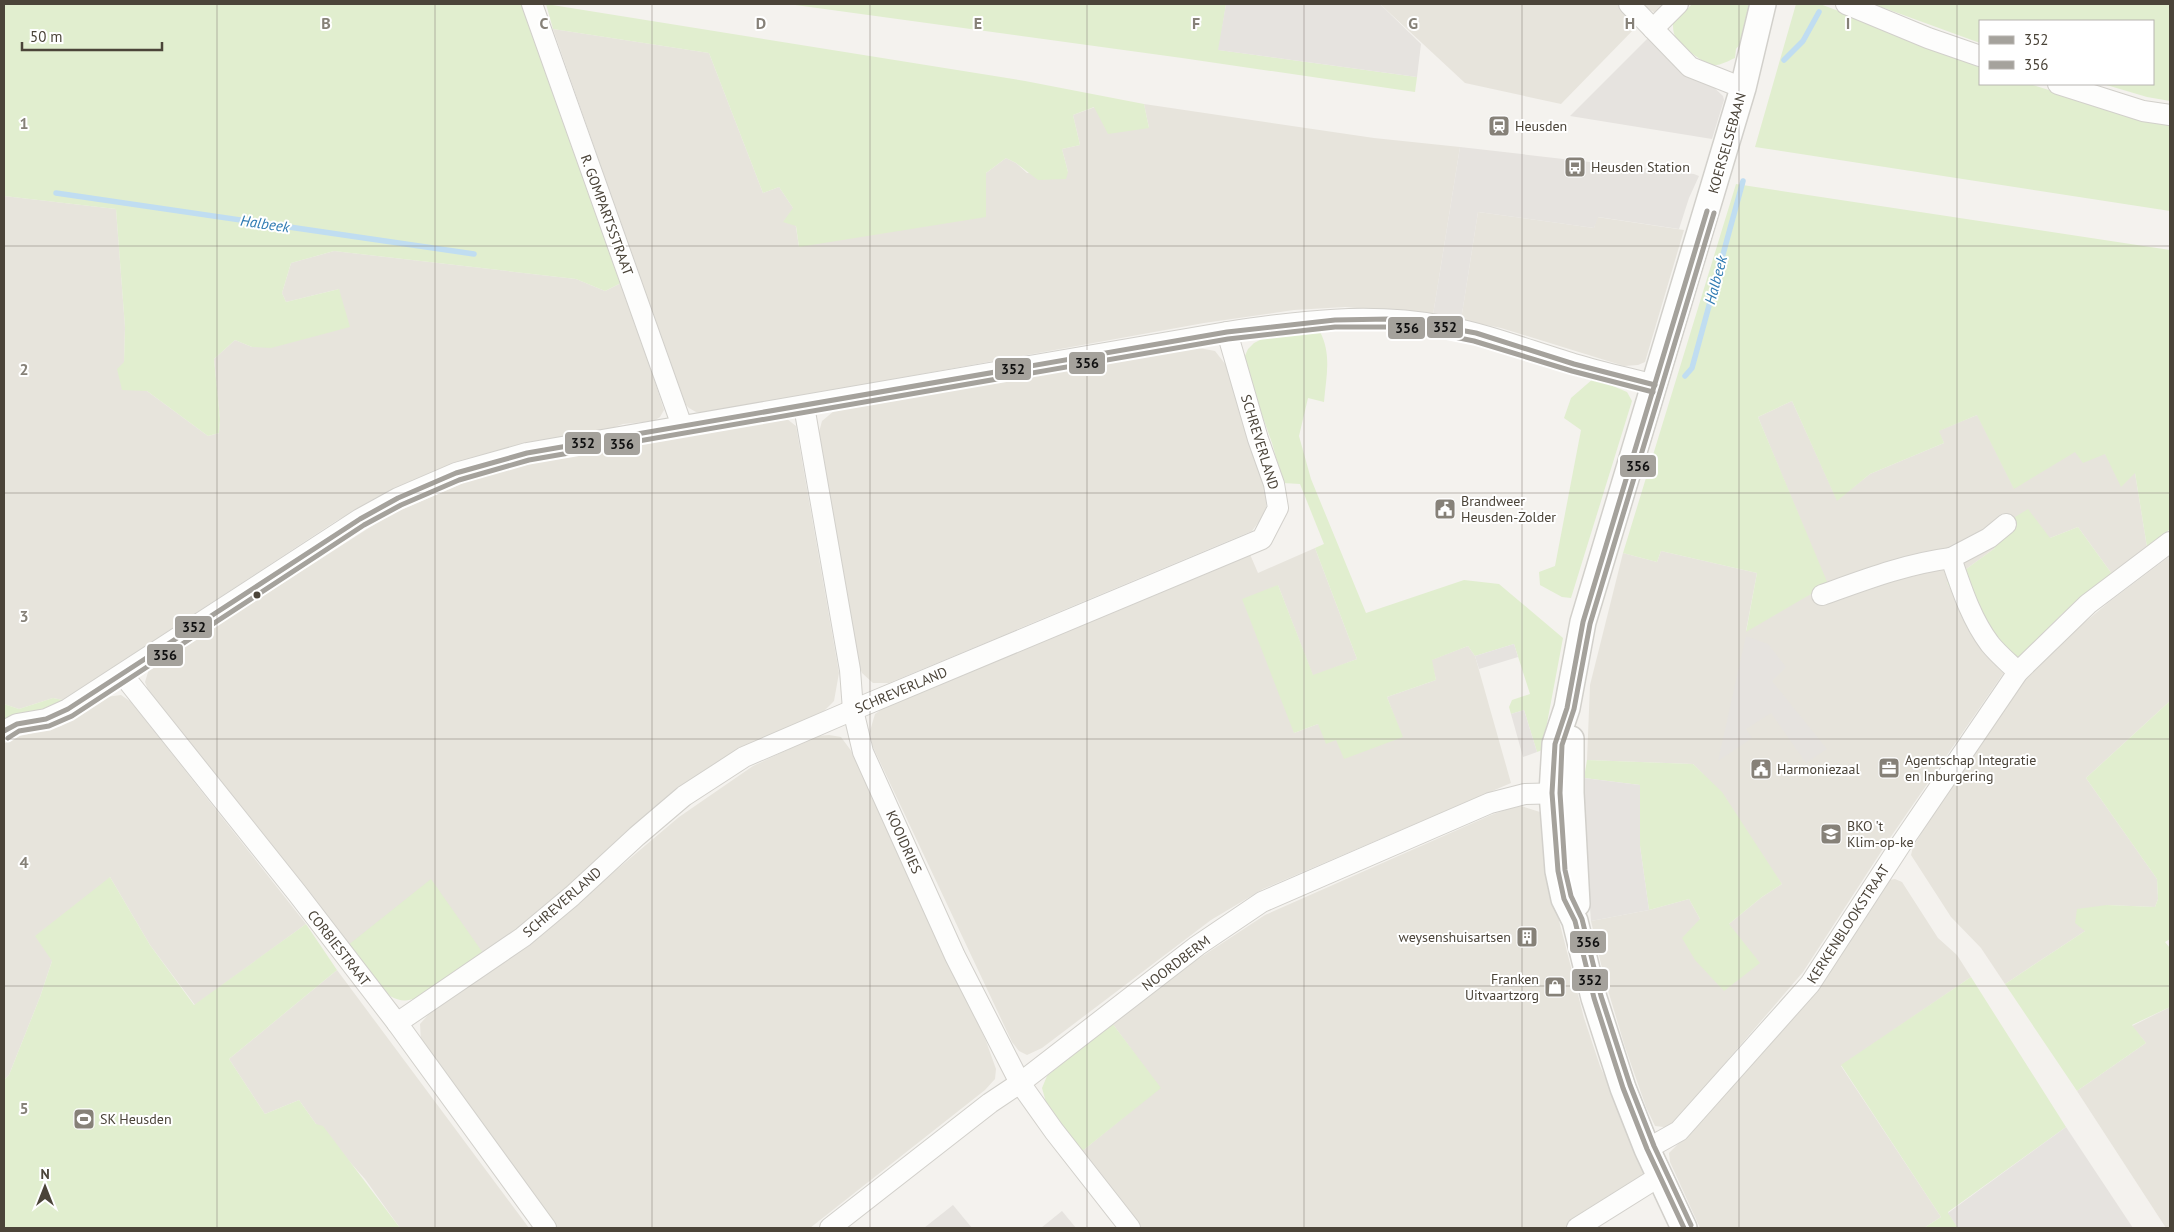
<svg xmlns="http://www.w3.org/2000/svg" width="2174" height="1232" viewBox="0 0 2174 1232" font-family="'PT Sans',sans-serif">
  <style>
    .residential { fill: #e7e4dc }
    .green { fill: #e1eecf }
    .parking { fill: #e6e3df }
    .lines { fill: none; stroke-linecap: round; stroke-linejoin: round }
    .stream { stroke: #c0ddf1; stroke-width: 5.5 }
    .minor-casing { stroke: #d2d0cb; stroke-width: 22 }
    .tertiary-casing { stroke: #d2d0cb; stroke-width: 28 }
    .minor { stroke: #fdfdfc; stroke-width: 20 }
    .tertiary { stroke: #fdfdfc; stroke-width: 25 }
    .bus-1-casing { stroke: #fff; stroke-width: 9 }
    .bus-2-casing { stroke: #fff; stroke-width: 9 }
    .bus-1 { stroke: #a5a29c; stroke-width: 5 }
    .bus-2 { stroke: #a5a29c; stroke-width: 5 }
    .grid { fill: none; stroke: #868178; stroke-width: 1; stroke-opacity: 0.55 }
    .bus-dot { fill: #4b4439; stroke: #fff; stroke-width: 2 }
    .labels { text-anchor: middle; stroke-width: 4; stroke-linejoin: round; paint-order: stroke }
    .poi-label { font-size: 14px; fill: #4b4439; stroke: #fff; text-anchor: start }
    .street-label { font-size: 14px; fill: #4b4439; stroke: #fff }
    .water-label { font-size: 15px; font-style: italic; fill: #2e7ab2; stroke: #fff }
    .grid-label { font-size: 16px; text-anchor: middle; font-weight: bold; fill: #868178; stroke: #fff; stroke-width: 4; stroke-linejoin: round; paint-order: stroke }
    .line-badge { stroke: #fff; stroke-width: 2 }
    .pale-badge-label { font-size: 14px; text-anchor: middle; font-weight: bold; fill: #111 }
  </style>
  <rect width="100%" height="100%" fill="#f4f2ee"/>
  <!-- residential -->
  <g class="residential">
    <polygon points="1380,4 1617,4 1638,25 1561,104 1465,83"/>
    <polygon points="1641,4 1670,4 1655,13"/>
    <polygon points="553,29 709,53 763,193 779,187 793,208 799,247 986,173 1006,158 1016,163 1027,173 1068,172 1062,149 1080,145 1073,115 1095,107 1149,128 1144,104 1374,138 1460,147 1433,315 1345,307 1294,310 1204,323 706,413 696,412 689,408 683,402"/>
    <polygon points="4,196 116,209 125,327 124,362 147,391 208,436 219,433 220,419 214,359 235,340 252,347 339,289 286,302 282,293 291,263 334,251 576,279 605,291 623,282 664,410 660,417 654,421 623,424 609,429 489,453 446,466 405,484 336,521 63,700 53,698 19,709 4,704"/>
    <polygon points="1478,212 1594,228 1597,217 1684,230 1645,362 1638,365 1624,366 1501,328 1461,320"/>
    <polygon points="1199,348 1215,351 1226,365 1267,491 1266,508 1261,519 1252,531 889,683 873,683 862,673 857,660 818,436 822,421 834,411"/>
    <polygon points="1792,401 1837,500 1870,474 1944,443 1938,431 1977,415 2075,451 2105,454 2135,473 2147,547 2112,574 2078,527 2050,538 1986,535 1995,548 1947,583 2005,671 1890,838 1803,972 1673,1124 1664,1127 1655,1126 1646,1107 1625,1047 1604,977 1591,921 1649,910 1689,899 1700,919 1729,924 1762,897 1782,884 1703,774 1693,764 1587,760 1590,685 1623,553 1657,562 1661,551 1757,573 1746,631 1827,584 1758,417"/>
    <polygon points="787,419 796,426 839,673 834,701 824,711 799,723 574,881 525,923 483,953 347,946 149,692 145,682 149,669 389,515 477,477 543,461"/>
    <polygon points="1315,548 1357,659 1313,676 1278,585 1294,733 1318,724 1336,740 1402,737 1387,697 1436,680 1431,660 1468,646 1475,656 1511,783 1263,889 1211,920 1042,1048 1027,1055 1019,1051 1012,1042 872,745 870,731 875,714 889,704 1249,552 1258,573"/>
    <polygon points="2170,556 2170,701 2086,778 2157,879 2158,899 2155,907 2107,905 2085,931 2005,984 1981,948 1951,917 1911,855 1913,847 1959,771 2028,674 2059,644 2109,602"/>
    <polygon points="121,695 131,702 306,924 195,1005 150,945 110,877 52,961 40,997 9,1075 4,1080 4,744 12,738 61,726 106,697"/>
    <polygon points="829,735 841,737 852,752 986,1041 996,1069 995,1079 985,1090 810,1228 557,1228 421,1041 420,1024 428,1015 537,937 679,817 753,766 817,736"/>
    <polygon points="1521,806 1540,812 1553,897 1584,1018 1600,1066 1646,1167 1644,1176 1637,1183 1565,1228 1142,1228 1081,1152 1160,1088 1112,1023 1192,963 1265,915 1491,815 1508,809"/>
    <polygon points="1895,879 1902,882 1938,938 1957,955 1971,977 1841,1066 1941,1217 1924,1228 1700,1228 1670,1162 1669,1153 1688,1134 1889,880"/>
    <polygon points="337,970 529,1228 400,1228 365,1179 316,1124 299,1100 265,1114 229,1059"/>
    <polygon points="2170,1007 2170,1228 2166,1228 2077,1091 2146,1043 2132,1026"/>
  </g>
  <!-- green -->
  <g class="green">
    <polygon points="4,4 522,4 623,282 605,291 576,279 334,251 291,263 282,293 286,302 339,289 350,327 271,348 252,347 235,340 214,359 220,419 219,433 208,436 147,391 122,390 117,369 124,362 125,327 116,209 4,196"/>
    <polygon points="546,4 1025,81 1144,104 1149,128 1108,134 1094,107 1073,115 1080,145 1062,149 1068,172 1066,179 1038,180 1016,163 1006,158 986,173 986,217 799,247 796,226 783,222 793,208 779,187 763,193 709,53 553,29"/>
    <polygon points="788,4 1226,4 1219,50 1417,77 1415,92 1182,58"/>
    <path d="M1692 4H1754L1745 38 1736 49 1735 58C1728 61 1720 66 1712 65 1703 63 1678 44 1675 36 1673 32 1673 28 1673 24Z"/>
    <polygon points="1796,4 1820,4 1980,64 1980,84 2030,84 2142,119 2170,124 2170,211 1755,147"/>
    <polygon points="1873,4 2170,4 2170,101 2147,97 2103,84 2153,84 2153,21 1980,21 1980,43"/>
    <polygon points="1736,184 2170,250 2170,529 2147,547 2135,473 2121,487 2105,454 2083,463 2075,452 2014,489 1977,415 1939,431 1944,443 1870,474 1837,501 1792,401 1758,417 1828,584 1746,632 1757,573 1661,551 1657,562 1623,553"/>
    <path d="M1316 331 1320 332C1332 354 1326 378 1324 402L1308 398 1299 436 1311 479 1366 613 1464 580 1499 584 1563 638 1542 750 1537 752 1524 710 1511 714 1509 707 1512 700 1530 694 1514 644 1475 656 1468 646 1432 660 1436 680 1387 697 1403 737 1344 759 1336 740 1326 744 1318 724 1294 733 1242 599 1278 585 1313 675 1357 659 1315 548 1324 544 1300 484 1283 483 1272 443 1247 373 1244 358 1248 349 1254 343 1266 337Z"/>
    <polygon points="1594,378 1627,392 1632,401 1571,598 1562,597 1540,585 1539,572 1555,566 1581,430 1564,418 1571,398"/>
    <polygon points="2028,509 2050,538 2078,527 2112,574 2062,614 2005,671 1947,583 1995,548 1986,535"/>
    <polygon points="53,698 63,700 40,710 4,719 4,704 19,709"/>
    <polygon points="2170,701 2170,939 2165,942 2170,948 2170,1007 2132,1025 2146,1043 2077,1091 2005,984 2085,931 2075,923 2077,909 2107,905 2155,907 2158,899 2157,879 2086,778"/>
    <polygon points="1587,760 1693,764 1722,792 1782,884 1762,897 1729,924 1760,963 1724,991 1695,960 1682,938 1700,919 1689,899 1649,910 1640,846 1640,785 1584,778"/>
    <polygon points="110,877 150,945 194,1005 306,924 337,970 229,1059 265,1114 299,1100 316,1124 323,1126 400,1228 4,1228 4,1080 9,1075 40,997 52,961 35,936"/>
    <path d="M431 879 483 953 416 998C406 1002 399 1001 390 996L347 946Z"/>
    <polygon points="1971,977 2066,1127 1948,1212 1958,1228 1924,1228 1941,1217 1841,1065"/>
    <polygon points="1112,1023 1161,1088 1081,1152 1047,1106 1042,1088 1047,1076"/>
  </g>
  <!-- parking -->
  <g class="parking">
    <polygon points="1226,4 1380,4 1421,44 1417,77 1218,50"/>
    <polygon points="1649,37 1710,84 1723,96 1724,100 1712,139 1570,116"/>
    <polygon points="1460,147 1694,174 1699,176 1689,198 1679,229 1598,217 1594,228 1478,212 1461,320 1433,315"/>
    <polygon points="1746,636 1768,644 1786,667 1772,681 1827,749 1806,763 1771,713 1746,729 1752,738 1718,761"/>
    <polygon points="1514,644 1518,657 1479,669 1475,656"/>
    <polygon points="1524,710 1537,752 1523,757 1511,714"/>
    <polygon points="1584,778 1640,785 1640,846 1649,910 1591,921 1585,844"/>
    <polygon points="2066,1127 2133,1228 1958,1228 1948,1213"/>
    <polygon points="953,1205 972,1228 924,1228"/>
    <polygon points="1062,1211 1076,1228 1041,1228"/>
  </g>
  <g class="lines">
    <!-- stream -->
    <g class="stream">
      <polyline points="1784,60 1803,41 1819,12"/>
      <polyline points="56,193 474,254"/>
      <polyline points="1685,376 1692,368 1743,181"/>
    </g>
    <!-- minor casing -->
    <g class="minor-casing">
      <g id="minor">
        <polyline points="532,4 682,426"/>
        <polyline points="1629,4 1690,67 1743,88"/>
        <polyline points="1846,4 1928,38 1980,56"/>
        <polyline points="1653,29 1678,4"/>
        <polyline points="2058,84 2143,111 2170,115"/>
        <polyline points="804,406 850,670 853,710 863,752 955,956 1020,1083 1054,1131 1130,1228"/>
        <polyline points="1951,558 1989,538 2006,524"/>
        <path d="M1822 595C1864 580 1905 564 1951 558 1961 587 1971 619 1990 644 1998 654 2009 663 2018 672"/>
        <polyline points="123,675 297,893 397,1023 546,1228"/>
        <path d="M4 731 17 724 46 719 68 709 360 519 398 498 456 473 527 453 1227 332C1299 321 1370 312 1443 326 1488 334 1530 351 1574 364 1601 372 1628 378 1655 385"/>
        <polyline points="397,1023 523,937 572,896 637,836 684,796 744,757 853,710 1262,539 1278,508 1274,484 1258,439 1227,332"/>
        <polyline points="1647,1149 1679,1131 1810,984 1901,844 2018,672 2088,604 2170,542"/>
        <polyline points="830,1228 990,1103 1020,1083 1197,946 1262,902 1490,803 1525,794 1566,793"/>
        <polyline points="1577,1228 1660,1176"/>
      </g>
    </g>
    <!-- tertiary casing -->
    <g class="tertiary-casing">
      <g id="tertiary">
        <polyline points="1571,739 1571,793 1577,904"/>
        <polyline points="1684,1228 1647,1149 1623,1088 1594,998 1575,921 1564,899 1558,871 1552,793 1555,744 1567,708 1583,622 1743,88 1763,4"/>
      </g>
    </g>
    <!-- minor -->
    <use href="#minor" class="minor"/>
    <!-- tertiary -->
    <use href="#tertiary" class="tertiary"/>
    <!-- bus-1 casing -->
    <g class="bus-1-casing">
      <g id="bus-1">
        <polyline points="4,731 17,724 46,719 68,709 360,519 398,498 456,473 527,453 1227,332 1335,320 1389,319 1416,322 1476,333 1574,364 1655,385"/>
        <polyline points="1684,1228 1647,1149 1623,1088 1594,998 1575,921 1564,899 1558,871 1552,793 1555,744 1567,708 1583,622 1707,211"/>
      </g>
    </g>
    <!-- bus-2 casing -->
    <g class="bus-2-casing">
      <g id="bus-2">
        <polyline points="8,738 19,731 49,726 72,716 364,525 401,505 459,480 529,460 1228,339 1335,327 1388,327 1415,329 1474,341 1572,371 1653,392"/>
        <polyline points="1691,1225 1654,1146 1630,1085 1601,996 1582,919 1571,896 1565,870 1560,793 1562,745 1574,709 1590,624 1714,213"/>
      </g>
    </g>
    <!-- bus-1 -->
    <use href="#bus-1" class="bus-1"/>
    <!-- bus-2 -->
    <use href="#bus-2" class="bus-2"/>
  </g>
  <!-- grid -->
  <path class="grid" d="M217 4V1228M435 4V1228M652 4V1228M870 4V1228M1087 4V1228M1304 4V1228M1522 4V1228M1739 4V1228M1957 4V1228M4 246H2170M4 493H2170M4 739H2170M4 986H2170"/>
  <!-- icons -->
  <defs>
    <g id="station-square" transform="scale(1.125)"><rect x="-9" y="-9" width="18" height="18" rx="4" fill="#868178" stroke="#fff"/><path d="M-3-6H3Q5-6 5-4V2Q5 4 3 4L4.5 6H3L1.5 4h-3L-3 6H-4.5L-3 4Q-5 4-5 2V-4Q-5-6-3-6ZM-3.5-4v3h7v-3ZM-3.5 1v1.5H-2V1ZM2 1v1.5H3.5V1Z" fill="#fff"/></g>
    <g id="bus-square" transform="scale(1.125)"><rect x="-9" y="-9" width="18" height="18" rx="4" fill="#868178" stroke="#fff"/><path d="M-5-6H5V4H4V6H2V4H-2V6H-4V4H-5ZM-3.5-4V0h7V-4ZM-3.5 1.2v1.5H-2V1.2ZM2 1.2v1.5H3.5V1.2Z" fill="#fff"/></g>
    <g id="civic-square" transform="scale(1.125)"><rect x="-9" y="-9" width="18" height="18" rx="4" fill="#868178" stroke="#fff"/><path d="M-.6-6.5H3V-4.5H.6V-3L4-1V1h2V6H-6V1h2V-1L-.6-3ZM-1.2 2.5V6h2.4V2.5Z" fill="#fff"/></g>
    <g id="office-square" transform="scale(1.125)"><rect x="-9" y="-9" width="18" height="18" rx="4" fill="#868178" stroke="#fff"/><path d="M-6-3h4V-5.5h4V-3h4V5H-6ZM-1-4.5V-3h2v-1.5ZM-6 0V1H6V0Z" fill="#fff"/></g>
    <g id="school-square" transform="scale(1.125)"><rect x="-9" y="-9" width="18" height="18" rx="4" fill="#868178" stroke="#fff"/><path d="M0-5L7-2L0 1L-7-2ZM-4 1L0 2.5L4 1V4Q0 6-4 4Z" fill="#fff"/></g>
    <g id="building-square" transform="scale(1.125)"><rect x="-9" y="-9" width="18" height="18" rx="4" fill="#868178" stroke="#fff"/><path d="M-4-6H4V6H1V3H-1V6H-4ZM-2.5-4.3h1.7v1.8h-1.7ZM.8-4.3h1.7v1.8H.8ZM-2.5-1h1.7V.8h-1.7ZM.8-1h1.7V.8H.8Z" fill="#fff"/></g>
    <g id="shop-square" transform="scale(1.125)"><rect x="-9" y="-9" width="18" height="18" rx="4" fill="#868178" stroke="#fff"/><path d="M-5-2.5h2.3a2.7 3.5 0 0 1 5.4 0H5L5.5 6h-11ZM-1.5-2.5h3a1.5 2.3 0 0 0-3 0Z" fill="#fff"/></g>
    <g id="stadium-square" transform="scale(1.125)"><rect x="-9" y="-9" width="18" height="18" rx="4" fill="#868178" stroke="#fff"/><path d="M0-5a6.5 5 0 1 0 0 10a6.5 5 0 1 0 0-10ZM-3.5-1.8h7v3.6h-7Z" fill="#fff"/></g>
  </defs>
  <g fill-rule="evenodd">
    <use href="#station-square" x="1499" y="126"/>
    <use href="#bus-square" x="1575" y="167"/>
    <use href="#civic-square" x="1445" y="509"/>
    <use href="#office-square" x="1889" y="768"/>
    <use href="#civic-square" x="1761" y="769"/>
    <use href="#school-square" x="1831" y="834"/>
    <use href="#building-square" x="1527" y="937"/>
    <use href="#shop-square" x="1555" y="987"/>
    <use href="#stadium-square" x="84" y="1119"/>
  </g>
  <!-- markers -->
  <circle class="bus-dot" cx="257" cy="595" r="4.5"/>
  <g class="labels">
    <!-- poi labels -->
    <g class="poi-label">
      <text x="1515" y="131">Heusden</text>
      <text x="1591" y="172">Heusden Station</text>
      <text x="1461" y="506">Brandweer<tspan x="1461" dy="16">Heusden-Zolder</tspan></text>
      <text x="1905" y="765">Agentschap Integratie<tspan x="1905" dy="16">en Inburgering</tspan></text>
      <text x="1777" y="774">Harmoniezaal</text>
      <text x="1847" y="831">BKO 't<tspan x="1847" dy="16">Klim-op-ke</tspan></text>
      <text x="1511" y="942" text-anchor="end">weysenshuisartsen</text>
      <text x="1539" y="984" text-anchor="end">Franken<tspan x="1539" dy="16">Uitvaartzorg</tspan></text>
      <text x="100" y="1124">SK Heusden</text>
    </g>
    <!-- street labels -->
    <g class="street-label">
      <text transform="translate(1727 143) rotate(-74)" y="5">KOERSELSEBAAN</text>
      <text transform="translate(607 215) rotate(70)" y="5">R. GOMPARTSSTRAAT</text>
      <text transform="translate(1260 442) rotate(73)" y="5">SCHREVERLAND</text>
      <text transform="translate(901 690) rotate(-23)" y="5">SCHREVERLAND</text>
      <text transform="translate(904 842) rotate(66)" y="5">KOOIDRIES</text>
      <text transform="translate(562 902) rotate(-41)" y="5">SCHREVERLAND</text>
      <text transform="translate(1848 924) rotate(-57)" y="5">KERKENBLOOKSTRAAT</text>
      <text transform="translate(339 948) rotate(52)" y="5">CORBIESTRAAT</text>
      <text transform="translate(1176 963) rotate(-37)" y="5">NOORDBERM</text>
    </g>
    <!-- water labels -->
    <g class="water-label">
      <text transform="translate(265 224) rotate(8)" y="5">Halbeek</text>
      <text transform="translate(1716 280) rotate(-75)" y="5">Halbeek</text>
    </g>
  </g>
  <g class="grid-label">
    <text x="326" y="29">B</text>
    <text x="544" y="29">C</text>
    <text x="761" y="29">D</text>
    <text x="978" y="29">E</text>
    <text x="1196" y="29">F</text>
    <text x="1413" y="29">G</text>
    <text x="1630" y="29">H</text>
    <text x="1848" y="29">I</text>
    <text x="24" y="129">1</text>
    <text x="24" y="375">2</text>
    <text x="24" y="622">3</text>
    <text x="24" y="868">4</text>
    <text x="24" y="1114">5</text>
  </g>
  <g class="line-badge">
    <rect x="1426" y="315" width="38" height="24" rx="5" fill="#a5a29c"/>
    <rect x="1387" y="316" width="39" height="24" rx="5" fill="#a5a29c"/>
    <rect x="1068" y="351" width="38" height="24" rx="5" fill="#a5a29c"/>
    <rect x="994" y="357" width="38" height="24" rx="5" fill="#a5a29c"/>
    <rect x="564" y="431" width="38" height="24" rx="5" fill="#a5a29c"/>
    <rect x="603" y="432" width="38" height="24" rx="5" fill="#a5a29c"/>
    <rect x="1619" y="454" width="38" height="24" rx="5" fill="#a5a29c"/>
    <rect x="174" y="615" width="39" height="24" rx="5" fill="#a5a29c"/>
    <rect x="146" y="643" width="38" height="24" rx="5" fill="#a5a29c"/>
    <rect x="1569" y="930" width="38" height="24" rx="5" fill="#a5a29c"/>
    <rect x="1571" y="968" width="38" height="24" rx="5" fill="#a5a29c"/>
  </g>
  <g class="pale-badge-label">
    <text x="1445" y="332">352</text>
    <text x="1407" y="333">356</text>
    <text x="1087" y="368">356</text>
    <text x="1013" y="374">352</text>
    <text x="583" y="448">352</text>
    <text x="622" y="449">356</text>
    <text x="1638" y="471">356</text>
    <text x="194" y="632">352</text>
    <text x="165" y="660">356</text>
    <text x="1588" y="947">356</text>
    <text x="1590" y="985">352</text>
  </g>
  <!-- border -->
  <rect width="2174" height="1232" fill="none" stroke="#4b4439" stroke-width="10"/>
  <!-- legend -->
  <rect x="1979" y="20" width="175" height="65" fill="#ffffff" stroke="#b7b4b0"/>
  <rect x="1989" y="36" width="25" height="8" fill="#a5a29c" stroke="#b7b4b0"/>
  <text x="2024" y="45" font-size="15" fill="#4b4439">352</text>
  <rect x="1989" y="61" width="25" height="8" fill="#a5a29c" stroke="#b7b4b0"/>
  <text x="2024" y="70" font-size="15" fill="#4b4439">356</text>
  <!-- north arrow -->
  <g transform="translate(45 1187)" stroke="#ffffff" stroke-width="4" paint-order="stroke">
  <path d="M0-4L9 19L0 12L-9 19Z" fill="#4b4439"/>
  <text y="-8" font-size="14" font-weight="bold" text-anchor="middle" fill="#4b4439">N</text>
  </g>
  <!-- scale -->
  <path d="M22 42v8h140v-8" fill="none" stroke="#4b4439" stroke-width="2.5"/>
  <text x="30" y="42" font-size="15" fill="#4b4439" stroke="#ffffff" stroke-width="4" paint-order="stroke">50 m</text>
</svg>
